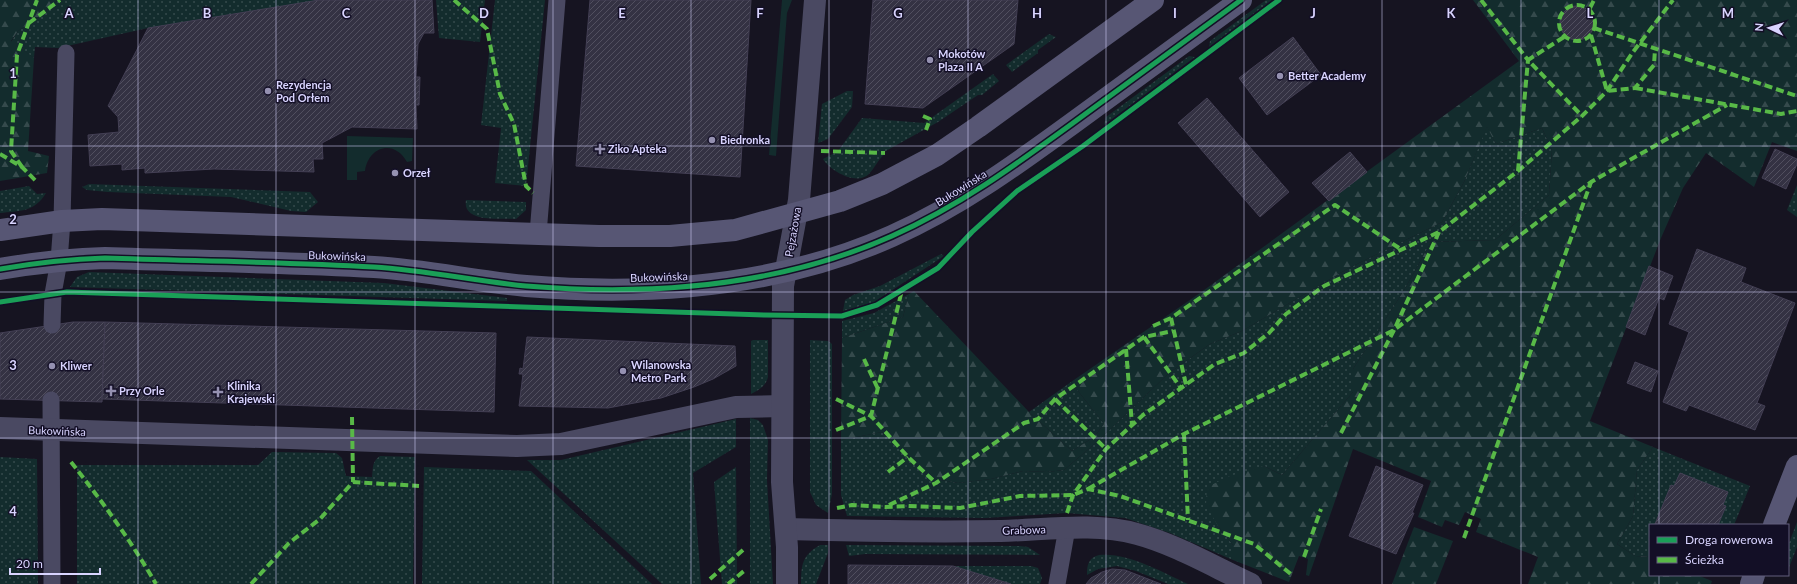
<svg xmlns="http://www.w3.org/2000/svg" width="1797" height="584" viewBox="0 0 1797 584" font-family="Lato,sans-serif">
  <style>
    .grass { fill: url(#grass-dots) }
    .forest { fill: url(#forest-firs) }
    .garden { fill: #132c2d }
    .building { fill: url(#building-hatch); stroke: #433f54 }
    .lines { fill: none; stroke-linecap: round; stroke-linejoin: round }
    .lane { stroke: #4a4962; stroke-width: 17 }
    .street { stroke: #4a4962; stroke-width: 22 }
    .secondary { stroke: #575674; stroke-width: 22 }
    .quiet { stroke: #58b947; stroke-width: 4; stroke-dasharray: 8 4; stroke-linecap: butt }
    .cycleway-casing { stroke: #130f26; stroke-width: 8 }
    .cycleway { stroke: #1a9f57; stroke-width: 5 }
    .grid { fill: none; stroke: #d9d4ff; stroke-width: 1; stroke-opacity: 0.55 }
    .poi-dot { fill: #9591b1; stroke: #130f26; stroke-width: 1.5 }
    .labels { text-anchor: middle; stroke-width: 3; stroke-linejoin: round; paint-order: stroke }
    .poi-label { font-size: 11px; font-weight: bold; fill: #d9d4ff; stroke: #130f26; text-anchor: start }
    .street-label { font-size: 11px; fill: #d9d4ff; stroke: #130f26 }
    .grid-label { font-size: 13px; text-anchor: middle; font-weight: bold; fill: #d9d4ff; stroke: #130f26; stroke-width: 3; stroke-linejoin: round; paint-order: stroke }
  </style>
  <defs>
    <pattern id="grass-dots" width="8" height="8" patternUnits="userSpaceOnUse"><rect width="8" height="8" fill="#132c2d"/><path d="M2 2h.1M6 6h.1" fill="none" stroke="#354a4c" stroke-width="1.8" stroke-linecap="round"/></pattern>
    <pattern id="forest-firs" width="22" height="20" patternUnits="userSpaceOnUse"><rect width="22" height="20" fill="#132c2d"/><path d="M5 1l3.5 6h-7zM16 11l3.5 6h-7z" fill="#354a4c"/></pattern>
    <pattern id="building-hatch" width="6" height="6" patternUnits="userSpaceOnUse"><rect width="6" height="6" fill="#343243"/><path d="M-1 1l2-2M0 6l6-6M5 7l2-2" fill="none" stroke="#514f5f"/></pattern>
  </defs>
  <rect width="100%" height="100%" fill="#161421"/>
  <!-- grass -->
  <g class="grass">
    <polygon points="58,0 319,0 148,28 58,48 35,47 34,58 11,42 18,31 39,17"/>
    <polygon points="436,0 485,0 480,42 439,38"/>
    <polygon points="495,0 545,0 526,186 495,183 501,128 481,125"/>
    <polygon points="1266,0 1272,0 1209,47 1210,41"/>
    <polygon points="1049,34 1056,37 1038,50 1038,53 1012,72 1006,65"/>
    <polygon points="1189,56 1195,57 1104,125 1106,117"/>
    <path d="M993 74 999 81 982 95H978L938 122 884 152 885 154C878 159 875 168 869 174 857 186 830 171 823 159L838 151 862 118 924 123Z"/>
    <polygon points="847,91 853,91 852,107 828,139 818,143 822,104"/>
    <polygon points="1487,126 1496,144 1542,128 1552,150 1549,195 1495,240 1431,242 1403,292 1353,369 1353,392 1282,475 1264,466 1218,526 1233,545 1233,560 1170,533 1125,518 1067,513 985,518 847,516 841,495 841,440 882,432 930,478 958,483 991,479 1023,471 1047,472 1064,470 1098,441 1169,373 1210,344 1242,331 1347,269 1442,222 1464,182"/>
    <polygon points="89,184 310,192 318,202 306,212 291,211 231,197 108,192 87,190 82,187"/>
    <polygon points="1797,185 1797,217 1787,210"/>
    <path d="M29 186 37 194 46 193C35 212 19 211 0 213V191Z"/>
    <path d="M466 200 526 202V210L516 219C501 218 462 223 466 200Z"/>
    <polygon points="941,254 944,256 874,302 843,311 845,300 853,295 880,286"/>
    <polygon points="89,272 384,283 507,298 507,301 70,287 77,277"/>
    <polygon points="909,294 903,317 842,338 842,321 874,313"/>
    <path d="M753 340H768V377C766 386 759 390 751 394V341Z"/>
    <polygon points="810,340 828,341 832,344 832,494 828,513 816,505 810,492"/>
    <polygon points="1071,382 1104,424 1094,437 1072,451 1029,412"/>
    <polygon points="750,418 758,420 763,425 768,440 767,480 773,584 750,584"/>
    <polygon points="736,419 736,447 693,473 701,584 662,584 527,460 561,460"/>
    <polygon points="1653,447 1750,486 1734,525 1650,525 1650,557 1635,556 1617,544 1633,516 1637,470"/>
    <path d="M272 452 336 453 342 458 346 476 372 477C373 468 372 461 380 456L415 457 413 584H77V465H258Z"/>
    <polygon points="0,457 37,459 38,584 0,584"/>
    <polygon points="424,467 531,471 652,584 422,584"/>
    <polygon points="736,467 737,584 722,584 714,482"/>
    <polygon points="1797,522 1797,547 1788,570 1788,546"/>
    <path d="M820 545H828V553L816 584H801C801 565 802 555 820 545Z"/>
    <polygon points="846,545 1020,546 1028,547 1040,555 865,554 849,556"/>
    <path d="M1099 555C1127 552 1162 572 1188 584H1168L1136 571 1117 566 1098 569 1087 575C1087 565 1088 558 1099 555Z"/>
    <polygon points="953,566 1031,566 1038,568 1042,578 1040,584 1011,584"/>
  </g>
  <!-- forest -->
  <g class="forest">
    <polygon points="0,0 58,0 39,17 18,31 11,41 34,58 28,151 49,156 47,173 0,181"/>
    <polygon points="1473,0 1797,0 1797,151 1772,142 1754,187 1706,153 1683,188 1661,238 1590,421 1653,447 1637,470 1633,516 1617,544 1635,556 1650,557 1650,575 1697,575 1712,581 1711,584 1528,584 1538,557 1476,532 1481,519 1465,512 1459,525 1445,520 1442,527 1418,517 1431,481 1353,449 1309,576 1306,575 1308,559 1299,556 1289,582 1233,560 1233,545 1218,526 1206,505 1207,487 1230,476 1264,466 1282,475 1353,392 1353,369 1403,292 1431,242 1495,240 1549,195 1552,150 1542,128 1496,144 1487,127 1464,182 1442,222 1347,269 1242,331 1210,344 1169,373 1098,441 1064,470 1047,472 1023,471 991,479 958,483 930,478 882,432 841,440 842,338 903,317 909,294 914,291 1029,412 1072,451 1094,437 1104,424 1071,382 1200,293 1519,61"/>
    <polygon points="1414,527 1453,541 1436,584 1392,584"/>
  </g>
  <!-- garden -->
  <g class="garden">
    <polygon points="782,0 792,0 787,13 776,156 769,155"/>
    <path d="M347 136 413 138 412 161 407 162C394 138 368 147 365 171L357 172V180H347Z"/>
  </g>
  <!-- building -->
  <g class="building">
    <polygon points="319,0 432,0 434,33 424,33 418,44 416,77 420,77 419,105 416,105 417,129 352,127 322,143 323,159 313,159 314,172 214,169 145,173 145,168 122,170 122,164 90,166 88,135 119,132 118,117 108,106 148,28"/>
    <polygon points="590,0 751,0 740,177 576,166"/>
    <polygon points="873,0 1018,0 1014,44 923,108 865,104"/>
    <circle cx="1577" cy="23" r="17"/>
    <polygon points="1293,37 1321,75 1267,115 1239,78"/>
    <polygon points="1207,98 1289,192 1260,217 1178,123"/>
    <polygon points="1775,149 1797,159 1797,164 1786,189 1762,178"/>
    <polygon points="1350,152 1367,172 1329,201 1312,183"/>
    <polygon points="1697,249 1746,268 1741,282 1795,303 1757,403 1765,406 1755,430 1689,405 1686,411 1663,402 1689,332 1669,324"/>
    <polygon points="1649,266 1673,276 1664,300 1659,298 1645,335 1626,327"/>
    <polygon points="73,322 105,322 102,402 0,399 0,333"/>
    <polygon points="105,322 496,333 494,412 102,399"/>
    <polygon points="527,337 735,346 736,366 713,379 694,387 661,398 608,408 519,406 523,374 519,374 520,368 523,369"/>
    <polygon points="1635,362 1658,371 1651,392 1627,383"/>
    <polygon points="1376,466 1423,485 1412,513 1414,513 1396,554 1349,536"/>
    <polygon points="1680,473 1728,492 1723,505 1726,506 1718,525 1655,524 1671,485 1674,486"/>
    <polygon points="848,565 953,566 1011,584 848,584"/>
    <polygon points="1112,569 1125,570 1161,584 1086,584 1091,578 1102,572"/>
  </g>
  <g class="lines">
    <!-- lane -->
    <g class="lane">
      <polyline points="538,234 557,0"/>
      <polyline points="52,325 53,294 59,261 62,221 66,53"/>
      <polyline points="51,400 52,584"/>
      <polyline points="1057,584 1067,528"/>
    </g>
    <!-- street -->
    <g class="street">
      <polyline points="0,428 517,446 561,444 736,407 782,406"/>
      <path d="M786 529C858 531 930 532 1001 531 1046 530 1094 522 1137 534 1175 544 1216 568 1251 584"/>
      <polyline points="787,584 787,547 782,482 783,286 799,200 815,0"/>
    </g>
    <!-- secondary -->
    <g class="secondary">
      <polyline points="0,230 62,221 102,219 599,236 670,236 735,230 840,201 882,184 937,155 978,127 1153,0"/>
      <path d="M0 269C35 263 69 259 105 258 194 261 284 262 374 267 424 270 475 281 526 286 648 296 778 287 892 236 959 206 1014 166 1073 123 1129 82 1185 41 1241 0"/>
      <polyline points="1774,525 1797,466"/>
      <polyline points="1751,584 1754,575"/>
    </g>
    <!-- quiet -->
    <g class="quiet">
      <polyline points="454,0 487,29 500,94 514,124 526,186 533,193"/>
      <polyline points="1481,0 1528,60 1518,171"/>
      <circle cx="1577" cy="23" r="18"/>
      <polyline points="1590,8 1594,0"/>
      <polyline points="29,23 60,0"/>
      <polyline points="1594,28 1797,96"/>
      <polyline points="1591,35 1607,91 1635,88 1654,65 1655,49"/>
      <polyline points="1564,37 1528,60 1582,116"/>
      <polyline points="1635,88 1781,114 1797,111"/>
      <polyline points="923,116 930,119 926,130"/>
      <polyline points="821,151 885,153"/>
      <polyline points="0,154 22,167 36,181"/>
      <polyline points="22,167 11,151 17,55 37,0"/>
      <polyline points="1171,318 1186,385"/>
      <polyline points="1153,326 1171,318 1335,205 1402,250"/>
      <polyline points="1144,337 1181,388"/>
      <polyline points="1126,349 1132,425"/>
      <polyline points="864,359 878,389"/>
      <polyline points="836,399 871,416 908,457 936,483"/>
      <polyline points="1055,399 1106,449"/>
      <polyline points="352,417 353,482"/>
      <polyline points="836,430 871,416 902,290"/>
      <polyline points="1341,433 1394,330 1439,232"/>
      <polyline points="1184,434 1188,520"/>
      <path d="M71 462C102 501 131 541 156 584"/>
      <polyline points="888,472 908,457"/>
      <polyline points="1088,489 1184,434 1394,330 1591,182 1727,105"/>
      <polyline points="889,505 936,483 1024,423 1038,419 1055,399 1144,337 1173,331"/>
      <polyline points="837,508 852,505 885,507 908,506 960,508 1020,496 1073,495 1088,489 1120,496 1254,544 1292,575"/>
      <polyline points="1067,513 1073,495 1106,449 1143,415 1215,364 1244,353 1269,333 1286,314 1324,286 1439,232 1518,171 1582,116 1607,91 1633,52 1673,0"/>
      <polyline points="1464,538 1591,182"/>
      <polyline points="1304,557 1321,509"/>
      <polyline points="710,579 744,549"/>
      <polyline points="251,584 289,543 320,519 353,482 419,486"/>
      <polyline points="728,584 744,571"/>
    </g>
    <!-- cycleway casing -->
    <g class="cycleway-casing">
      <g id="cycleway">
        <path d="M0 269C35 263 69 259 105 258 194 261 284 262 374 267 424 270 475 281 526 286 648 296 778 287 892 236 959 206 1014 166 1073 123 1129 82 1185 41 1241 0"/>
        <polyline points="0,302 67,292 764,315 842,316 877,305 938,268 972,232 1017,191 1083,146 1279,0"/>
      </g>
    </g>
    <!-- cycleway -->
    <use href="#cycleway" class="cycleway"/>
  </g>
  <!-- grid -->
  <path class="grid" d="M138 0V584M276 0V584M415 0V584M553 0V584M691 0V584M829 0V584M968 0V584M1106 0V584M1244 0V584M1382 0V584M1521 0V584M1659 0V525M0 146H1797M0 292H1797M0 438H1797M1659 575V584"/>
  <!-- markers -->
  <g class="poi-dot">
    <circle cx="930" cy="60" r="4"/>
    <circle cx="1280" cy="76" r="4"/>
    <circle cx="268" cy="91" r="4"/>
    <circle cx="712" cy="140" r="4"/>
    <path d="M598 143h4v4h4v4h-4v4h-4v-4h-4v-4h4z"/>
    <circle cx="395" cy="173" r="4"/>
    <circle cx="52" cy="366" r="4"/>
    <circle cx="623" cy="371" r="4"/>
    <path d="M109 385h4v4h4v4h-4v4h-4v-4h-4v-4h4z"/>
    <path d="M216 386h4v4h4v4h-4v4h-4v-4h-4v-4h4z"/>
  </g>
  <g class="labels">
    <!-- poi labels -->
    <g class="poi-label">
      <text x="938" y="58">Mokotów<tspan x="938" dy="13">Plaza II A</tspan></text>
      <text x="1288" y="80">Better Academy</text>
      <text x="276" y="89">Rezydencja<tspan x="276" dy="13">Pod Orłem</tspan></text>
      <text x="720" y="144">Biedronka</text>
      <text x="608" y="153">Ziko Apteka</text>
      <text x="403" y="177">Orzeł</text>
      <text x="631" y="369">Wilanowska<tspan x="631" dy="13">Metro Park</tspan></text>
      <text x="60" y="370">Kliwer</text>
      <text x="227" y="390">Klinika<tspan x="227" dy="13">Krajewski</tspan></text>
      <text x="119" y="395">Przy Orle</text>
    </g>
    <!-- street labels -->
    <g class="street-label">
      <text transform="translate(961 188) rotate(-32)" y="4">Bukowińska</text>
      <text transform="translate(793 232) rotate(-80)" y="4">Pejzażowa</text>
      <text transform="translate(337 256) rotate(2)" y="4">Bukowińska</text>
      <text transform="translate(659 277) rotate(-2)" y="4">Bukowińska</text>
      <text transform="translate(57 431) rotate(2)" y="4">Bukowińska</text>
      <text transform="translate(1024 530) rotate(-2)" y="4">Grabowa</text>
    </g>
  </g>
  <g class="grid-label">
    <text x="69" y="18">A</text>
    <text x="207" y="18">B</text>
    <text x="346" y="18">C</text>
    <text x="484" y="18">D</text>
    <text x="622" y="18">E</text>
    <text x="760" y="18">F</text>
    <text x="898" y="18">G</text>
    <text x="1037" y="18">H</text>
    <text x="1175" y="18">I</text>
    <text x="1313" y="18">J</text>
    <text x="1451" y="18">K</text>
    <text x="1590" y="18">L</text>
    <text x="1728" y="18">M</text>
    <text x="13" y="78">1</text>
    <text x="13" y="224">2</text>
    <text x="13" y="370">3</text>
    <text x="13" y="516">4</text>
  </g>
  <!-- legend -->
  <rect x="1649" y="524" width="140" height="52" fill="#130f26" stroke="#625e7d"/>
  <rect x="1657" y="537" width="20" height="6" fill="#1a9f57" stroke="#625e7d"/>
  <text x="1685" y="544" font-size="12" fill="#d9d4ff">Droga rowerowa</text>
  <rect x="1657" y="557" width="20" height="6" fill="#58b947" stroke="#625e7d"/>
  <text x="1685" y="564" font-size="12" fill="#d9d4ff">Ścieżka</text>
  <!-- north arrow -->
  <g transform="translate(1769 28) rotate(274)" stroke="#130f26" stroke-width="3" paint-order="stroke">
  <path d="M0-3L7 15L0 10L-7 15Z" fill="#d9d4ff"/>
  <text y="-6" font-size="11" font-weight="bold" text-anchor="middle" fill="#d9d4ff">N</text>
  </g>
  <!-- scale -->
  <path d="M10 568v6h90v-6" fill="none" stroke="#d9d4ff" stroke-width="2"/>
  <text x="16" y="568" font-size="12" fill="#d9d4ff" stroke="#130f26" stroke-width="3" paint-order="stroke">20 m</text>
</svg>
